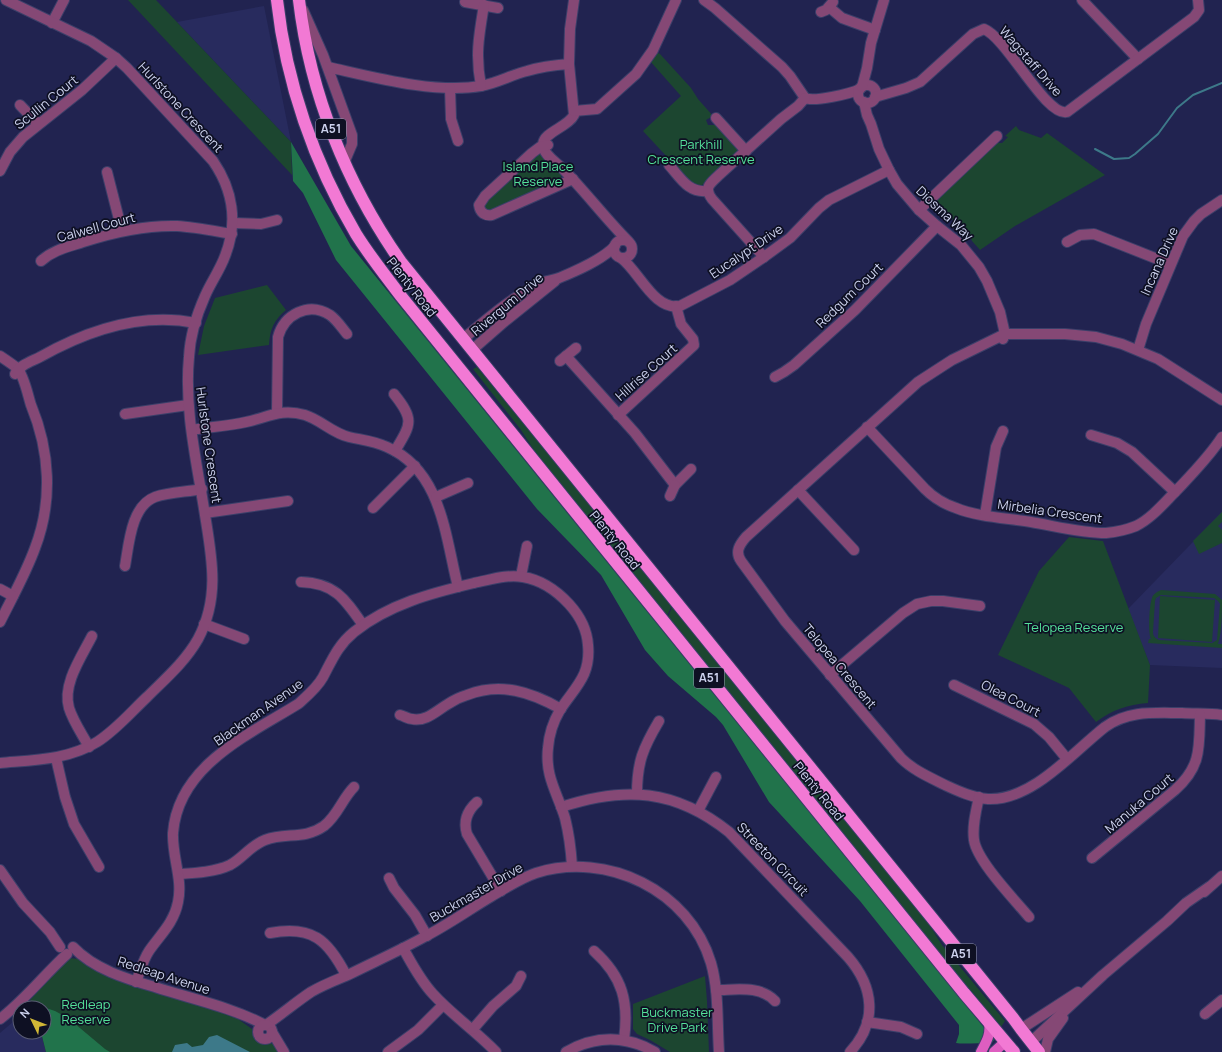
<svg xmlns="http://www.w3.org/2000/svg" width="1222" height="1052" viewBox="0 0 1222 1052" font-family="Manrope,sans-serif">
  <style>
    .built { fill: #282b5e }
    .green { fill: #1c4630; fill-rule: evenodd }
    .forest { fill: #21734b }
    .water { fill: #3d7989 }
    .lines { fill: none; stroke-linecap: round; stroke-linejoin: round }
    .stream { stroke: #3d7989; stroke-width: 2 }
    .minor-casing { stroke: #3c3f69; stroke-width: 12 }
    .major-casing { stroke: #3c3f69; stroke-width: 12 }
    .highway-casing { stroke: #3c3f69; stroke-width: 14 }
    .minor { stroke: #854875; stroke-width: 10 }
    .major { stroke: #de5ec0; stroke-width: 10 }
    .highway { stroke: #f279d4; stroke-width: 12 }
    .labels { text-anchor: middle; stroke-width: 3.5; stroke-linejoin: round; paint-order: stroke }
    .shield { fill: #0e1023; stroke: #9397b0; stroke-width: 1 }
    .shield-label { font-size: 12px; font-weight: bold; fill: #ccd1ed }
    .street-label { font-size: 13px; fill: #ccd1ed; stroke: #0e1023 }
    .park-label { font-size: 13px; fill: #54e099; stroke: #0e1023 }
  </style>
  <rect width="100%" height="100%" fill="#212350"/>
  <!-- built -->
  <g class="built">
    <polygon points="264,6 291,142 177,22"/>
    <polygon points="1222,512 1222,668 1150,665 1128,609"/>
    <polygon points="20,1016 20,1032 41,1032 46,1052 0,1052 0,1033"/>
  </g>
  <!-- green -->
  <g class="green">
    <polygon points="128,0 156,0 291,142 292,175"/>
    <polygon points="656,52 660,54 691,88 698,99 713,116 706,120 708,125 715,125 719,127 737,146 737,153 701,186 694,187 676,166 676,158 672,155 669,159 643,131 681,96 650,61"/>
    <polygon points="1016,126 1019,130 1041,138 1047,133 1105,175 1015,226 980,250 972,241 968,231 963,224 942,215 929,206 994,143 1002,143 1008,137 1005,136"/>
    <polygon points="537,154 541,154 561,174 561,179 488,212 484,207 484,202"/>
    <path d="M267 285 286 310C274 320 270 329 269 345L198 355 204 326 215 298Z"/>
    <polygon points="477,367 672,605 667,616 537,455 521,430 473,369"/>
    <polygon points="1222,512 1222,522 1218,526 1222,530 1222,543 1199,554 1193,541"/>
    <path d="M1069 537 1103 541 1150 665 1148 703C1127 705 1114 709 1096 722L1069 688 998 655 1039 571Z"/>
    <path d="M1161 590 1215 594 1222 600C1222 613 1222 632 1218 644H1222V648L1148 643 1149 639H1151C1148 633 1149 606 1152 598 1153 594 1157 592 1161 590ZM1161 595 1214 598 1218 601 1220 604 1217 640 1212 643 1159 640C1155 638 1153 636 1153 632L1155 601 1156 598Z"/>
    <polygon points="1160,596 1215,600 1212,642 1158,638"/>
    <polygon points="672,607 927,921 942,945 1005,1021 1001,1027 933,945 678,630 668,617"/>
    <polygon points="68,958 80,959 86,965 99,972 132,986 217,1011 238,1019 252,1029 260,1040 273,1044 278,1052 46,1052 41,1032 44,1032 44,1008 35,1008 34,1004 30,1000"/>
    <polygon points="705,976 707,1001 709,1052 670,1052 650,1040 637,1034 633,1029 633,1004"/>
  </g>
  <!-- forest -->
  <g class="forest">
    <path d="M291 142 351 246 994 1040 990 1045C980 1041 967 1045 956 1043L959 1034V1025L860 901 769 802 723 725 716 717 668 676 645 650 601 575 537 509 336 260 303 193 293 181Z"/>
    <polygon points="34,1004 55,1011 68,1018 105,1049 110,1052 46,1052 41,1032 44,1032 44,1008 35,1008"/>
  </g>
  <!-- water -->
  <polygon class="water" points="217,1035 250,1052 172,1052 175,1045 187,1043 192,1047 203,1045 209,1037"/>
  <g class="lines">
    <!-- stream -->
    <polyline class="stream" points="1095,149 1114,159 1129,158 1135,154 1158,134 1177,108 1193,95 1222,83"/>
    <!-- minor casing -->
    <g class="minor-casing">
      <g id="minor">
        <path d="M574 0 570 29 569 64 574 115C568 127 544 132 543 144 542 154 556 162 562 168 585 191 605 218 628 241"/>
        <path d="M704 0 715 8 782 67 790 76 805 98C814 102 850 94 860 89"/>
        <polyline points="1082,0 1138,59"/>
        <polyline points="465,2 498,8"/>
        <polyline points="829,7 842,18 875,30"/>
        <polyline points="303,10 323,55 352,135 352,144 344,163"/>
        <polyline points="821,12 826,10 833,2"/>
        <polyline points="52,23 64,0"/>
        <path d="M328 67C373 77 435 94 481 86 497 83 511 75 527 71 540 67 555 65 569 64"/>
        <circle cx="867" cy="94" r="9"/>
        <path d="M481 86C475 55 479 35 484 5"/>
        <polyline points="862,87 867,68 871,43 884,0"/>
        <polyline points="450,88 451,119 458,141"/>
        <path d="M875 97 906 88 920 82 973 34 984 29C1007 38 1046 117 1067 112L1194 17 1199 10 1198 0"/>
        <polyline points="864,102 867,115 871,124 879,149 889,170 897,184 919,210 937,226 961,245 979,267 987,281 1000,312 1005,334 1003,339"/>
        <polyline points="20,105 38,124"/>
        <polyline points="574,111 597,109 636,74 653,50 676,0"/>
        <polyline points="716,118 746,151"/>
        <path d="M548 145 540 147 532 153 485 196 479 205C480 213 485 216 492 215L573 179"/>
        <path d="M669 165C680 177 688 193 707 191"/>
        <polyline points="0,171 10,152 23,137 82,90 116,58"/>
        <polyline points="107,172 122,231"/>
        <polyline points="919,210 997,136"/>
        <polyline points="233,223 261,224 277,220"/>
        <circle cx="623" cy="249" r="9"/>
        <polyline points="1067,242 1080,235 1094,234 1170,264"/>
        <path d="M764 257 712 199C703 187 711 183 719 175L781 119 798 106 805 98"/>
        <path d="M621 258C639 271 654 311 680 306L730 280 764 257 790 238 819 208 829 200 889 170"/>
        <path d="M41 261C53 250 68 247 83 242 114 232 144 225 177 226 195 227 214 231 232 234"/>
        <path d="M463 339C487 319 512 297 541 283 546 281 553 280 559 278 576 271 602 260 615 246"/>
        <polyline points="472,350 504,322 555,281"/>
        <polyline points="1138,350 1146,324 1183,236 1194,221 1201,214 1222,200"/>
        <path d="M0 356C6 360 12 364 17 368 24 375 28 396 31 405 50 451 53 501 35 548 26 573 12 598 0 622"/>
        <polyline points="566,356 635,433 675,485 691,469"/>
        <polyline points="560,361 576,348"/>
        <path d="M15 374C20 365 30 362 40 357 86 331 142 312 196 323"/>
        <polyline points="775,377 784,372 794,365 855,310 937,226"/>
        <path d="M394 394C415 420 411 424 395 451"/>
        <path d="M1222 400 1158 359 1122 344 1096 337 1065 334H1005L952 360 918 382 746 537C739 545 735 552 741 561L785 621 901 758C913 770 929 777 945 785 958 791 973 798 988 799 1032 801 1073 752 1105 727 1129 710 1155 713 1182 713 1195 714 1209 713 1222 715"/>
        <path d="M277 413 278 337C284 315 308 301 330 315 337 320 342 328 347 334"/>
        <polyline points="125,414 188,405"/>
        <polyline points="618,415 694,345 693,339 681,324 676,306"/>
        <path d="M867 427 925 489C934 498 944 504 956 508 978 517 1007 518 1031 522 1055 526 1081 533 1106 533 1116 532 1126 530 1136 526 1152 518 1164 503 1177 490 1193 473 1209 457 1222 437"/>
        <path d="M192 430C210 427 228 426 246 422 269 417 281 408 305 415 321 420 332 433 349 437 362 440 374 441 387 447 442 471 445 536 458 587"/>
        <polyline points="1091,435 1117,443 1132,452 1175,492"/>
        <polyline points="798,490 854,550"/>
        <polyline points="670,496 675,485"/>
        <polyline points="436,497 468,483"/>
        <polyline points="373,508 415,466"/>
        <polyline points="205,513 288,501"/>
        <polyline points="985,515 996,447 1003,431"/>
        <path d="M125 566C129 544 131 506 155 497 169 492 187 492 202 489"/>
        <polyline points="521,576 527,546"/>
        <path d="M301 582C335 583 345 599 363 625"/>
        <polyline points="0,589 13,596"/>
        <polyline points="204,624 244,639"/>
        <polyline points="830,675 903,613 917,604 931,601 943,601 980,606"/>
        <polyline points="954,685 1034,724 1049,737 1067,759"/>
        <path d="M400 715C404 716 408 719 412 719 426 722 436 711 448 704 454 700 460 697 467 695 501 682 531 692 561 709"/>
        <path d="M89 747C82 734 73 721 69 708 62 684 82 656 92 636"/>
        <polyline points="56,758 65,797 74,824 99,867"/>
        <path d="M0 763C33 760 68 760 97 742 116 730 131 712 147 697 165 679 185 662 198 639 220 598 212 558 205 515 197 463 184 410 189 357 190 336 197 314 205 296 211 282 220 270 225 256 238 223 233 190 213 161L127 68 116 58 91 41 6 0"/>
        <path d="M637 794C637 762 643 748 659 721"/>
        <path d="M979 797C976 811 972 826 974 840 977 861 1014 899 1029 917"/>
        <path d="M477 802C467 811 463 821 467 834L501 891"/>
        <path d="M561 807C625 786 675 789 729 832L848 957C874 987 878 1022 850 1052"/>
        <polyline points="698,811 716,777"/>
        <path d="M1092 858 1175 790C1202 766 1199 747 1200 714"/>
        <polyline points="0,870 23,903 50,932 60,947"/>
        <path d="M179 874C195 873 215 872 230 865 243 858 251 845 265 840 286 832 304 840 324 826 338 815 342 799 354 787"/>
        <polyline points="389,878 394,888 415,915 427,936"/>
        <polyline points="1204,892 1222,876"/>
        <path d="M270 933C312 925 328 940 346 975"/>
        <path d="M73 947C94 969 126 979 155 987 192 999 231 1007 265 1025"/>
        <path d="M403 948C412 964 420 980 433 994 452 1015 476 1031 496 1052"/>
        <path d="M594 951C623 977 629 1002 624 1040"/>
        <path d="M136 982C140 972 143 960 149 951 160 935 174 923 178 902 183 879 172 857 173 833 178 766 248 735 298 704 307 696 317 688 323 677 332 660 338 645 354 632 389 604 432 593 474 583 490 580 507 574 523 577 542 580 556 590 569 604 579 615 587 629 588 645 591 676 575 687 560 710 553 722 549 734 548 748 545 777 557 792 565 818 569 834 571 850 572 866"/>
        <path d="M716 990C736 990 760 985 775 1001"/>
        <polyline points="1205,1014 1222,1000"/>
        <path d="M0 1019C25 1000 44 975 67 954"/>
        <polyline points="867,1022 901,1027 917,1034"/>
        <path d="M266 1025C282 1014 296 1002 311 992 323 985 336 980 348 975 374 962 401 950 426 936 449 924 470 909 492 896 507 887 521 878 536 873 607 851 689 890 711 963 719 991 717 1022 719 1052"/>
        <circle cx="265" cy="1032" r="7"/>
        <polyline points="473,1029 493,1006 516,986 521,976"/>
        <polyline points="1021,1029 1078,992"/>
        <polyline points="272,1032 284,1052"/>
        <polyline points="1031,1042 1103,975 1167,921 1186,903 1209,887"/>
        <polyline points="388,1052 418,1030 443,1005"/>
        <path d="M566 1052C596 1035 625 1035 655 1052"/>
        <polyline points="1045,1052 1048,1039 1063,1018"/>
      </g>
    </g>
    <!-- major casing -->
    <g class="major-casing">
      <g id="major">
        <path d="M981 1052C986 1042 991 1035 989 1023"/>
        <polyline points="994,1052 1005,1042"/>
      </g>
    </g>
    <!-- highway casing -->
    <g class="highway-casing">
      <g id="highway">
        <path d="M277 0C286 82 314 163 356 234 369 255 385 275 400 295L964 993 1014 1052"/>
        <path d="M299 0C310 94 347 185 401 262L1013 1018 1021 1029 1039 1052"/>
      </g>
    </g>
    <!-- minor -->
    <use href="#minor" class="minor"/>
    <!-- major -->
    <use href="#major" class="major"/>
    <!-- highway -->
    <use href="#highway" class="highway"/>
  </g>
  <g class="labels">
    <!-- shield labels -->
    <g class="shield">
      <rect x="316" y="119" width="30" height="20" rx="3"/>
      <rect x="694" y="668" width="30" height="20" rx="3"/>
      <rect x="946" y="944" width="30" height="20" rx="3"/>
    </g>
    <g class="shield-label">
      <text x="331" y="133">A51</text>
      <text x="709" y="682">A51</text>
      <text x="961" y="958">A51</text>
    </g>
    <!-- street labels -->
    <g class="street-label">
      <text transform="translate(1031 61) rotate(49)" y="5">Wagstaff Drive</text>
      <text transform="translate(46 102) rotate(-39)" y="5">Scullin Court</text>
      <text transform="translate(181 107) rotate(47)" y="5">Hurlstone Crescent</text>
      <text transform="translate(945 213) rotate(43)" y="5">Diosma Way</text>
      <text transform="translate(96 227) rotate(-15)" y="5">Calwell Court</text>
      <text transform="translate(746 251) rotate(-34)" y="5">Eucalypt Drive</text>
      <text transform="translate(1159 261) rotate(-66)" y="5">Incana Drive</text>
      <text transform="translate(412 287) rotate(52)" y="5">Plenty Road</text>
      <text transform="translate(849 295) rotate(-44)" y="5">Redgum Court</text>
      <text transform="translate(507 304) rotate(-40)" y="5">Rivergum Drive</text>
      <text transform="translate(646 372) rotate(-42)" y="5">Hillrise Court</text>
      <text transform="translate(209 445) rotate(82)" y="5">Hurlstone Crescent</text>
      <text transform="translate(1050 511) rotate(8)" y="5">Mirbelia Crescent</text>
      <text transform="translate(615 540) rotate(51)" y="5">Plenty Road</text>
      <text transform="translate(840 666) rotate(50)" y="5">Telopea Crescent</text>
      <text transform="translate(1011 698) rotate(27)" y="5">Olea Court</text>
      <text transform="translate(258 712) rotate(-35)" y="5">Blackman Avenue</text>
      <text transform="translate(819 791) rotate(51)" y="5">Plenty Road</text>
      <text transform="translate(1139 803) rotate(-40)" y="5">Manuka Court</text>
      <text transform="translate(773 859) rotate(46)" y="5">Streeton Circuit</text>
      <text transform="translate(476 892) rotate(-30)" y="5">Buckmaster Drive</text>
      <text transform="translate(164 975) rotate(18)" y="5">Redleap Avenue</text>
    </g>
    <!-- park labels -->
    <g class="park-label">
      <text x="701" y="149">Parkhill<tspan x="701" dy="15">Crescent Reserve</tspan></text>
      <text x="538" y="171">Island Place<tspan x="538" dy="15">Reserve</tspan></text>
      <text x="1074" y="632">Telopea Reserve</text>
      <text x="86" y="1009">Redleap<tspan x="86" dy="15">Reserve</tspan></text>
      <text x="677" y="1017">Buckmaster<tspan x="677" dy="15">Drive Park</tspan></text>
    </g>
  </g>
  <!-- north arrow -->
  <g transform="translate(32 1020) rotate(313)"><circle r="19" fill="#0e1023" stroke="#5a5d74"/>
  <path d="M0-3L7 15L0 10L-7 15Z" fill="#d1b736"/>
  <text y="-6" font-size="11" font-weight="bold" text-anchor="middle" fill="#ccd1ed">N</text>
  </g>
</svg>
